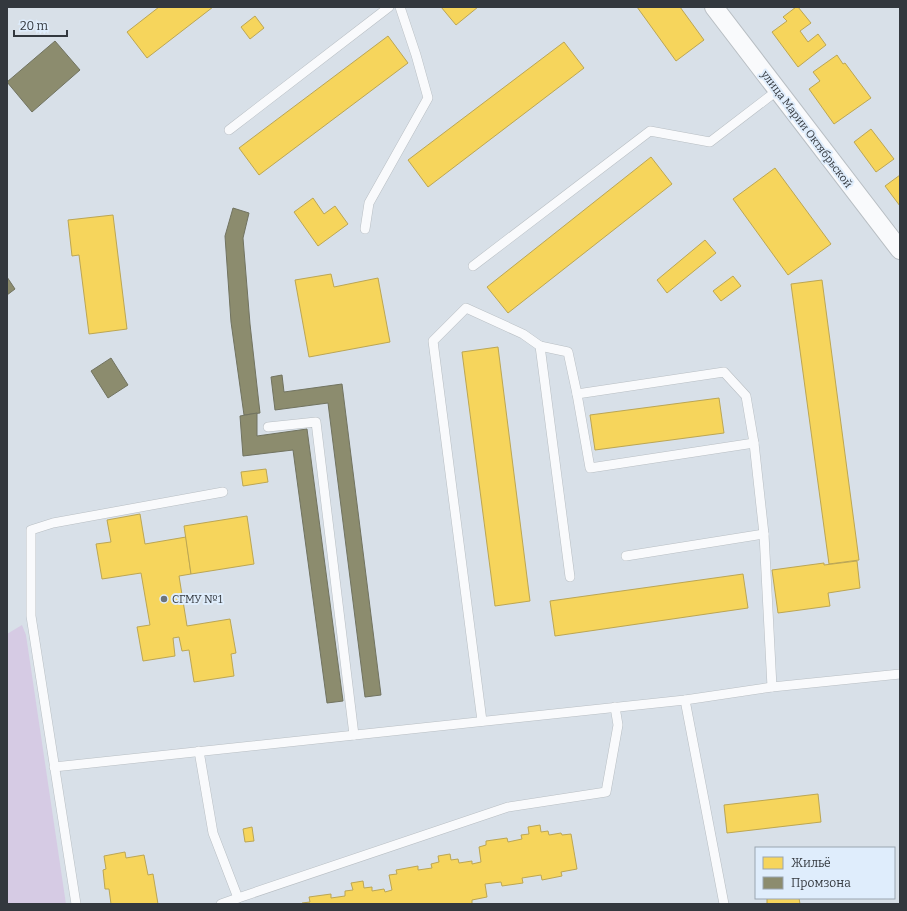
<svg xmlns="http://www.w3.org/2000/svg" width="907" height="911" viewBox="0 0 907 911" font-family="Bitter,serif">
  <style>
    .park { fill: #d6cbe4 }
    .homes { fill: #f6d55c; stroke: #bca653 }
    .industry { fill: #8c8c6e; stroke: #717360 }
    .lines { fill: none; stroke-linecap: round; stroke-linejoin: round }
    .lane-casing { stroke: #b8bec3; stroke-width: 10 }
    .street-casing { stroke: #b8bec3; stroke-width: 20 }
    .lane { stroke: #f9fafc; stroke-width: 9 }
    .street { stroke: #f9fafc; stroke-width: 18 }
    .poi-dot { fill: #6d737a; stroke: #dfedfc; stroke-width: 1.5 }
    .labels { text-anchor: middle; stroke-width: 4; stroke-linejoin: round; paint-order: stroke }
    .street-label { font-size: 11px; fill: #33383e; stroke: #dfedfc }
    .poi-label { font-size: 11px; fill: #33383e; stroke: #dfedfc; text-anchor: start }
  </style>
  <rect width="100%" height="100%" fill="#d8e0e8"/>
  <!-- park -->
  <polygon class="park" points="22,625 26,635 66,904 7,904 7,634"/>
  <!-- homes -->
  <g class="homes">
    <polygon points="159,7 213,7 147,58 127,32"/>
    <polygon points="441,7 478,7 456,25"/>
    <polygon points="637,7 680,7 704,40 676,61"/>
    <polygon points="796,7 798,7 811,23 800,31 808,42 818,34 826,45 798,67 772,32 787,21 783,17"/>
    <polygon points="255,16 264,28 250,39 241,27"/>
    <polygon points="388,36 408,63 259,175 239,148"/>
    <polygon points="564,42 584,68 428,187 408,160"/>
    <polygon points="837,55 843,64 845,63 871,98 834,124 809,89 820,81 813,72"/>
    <polygon points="871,129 894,159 876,172 854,142"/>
    <polygon points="651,157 672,184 508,313 487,287"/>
    <polygon points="775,168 831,244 788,275 733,199"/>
    <polygon points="900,175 900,206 885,186"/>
    <polygon points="313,198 324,214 335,206 348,224 318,246 294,212"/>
    <polygon points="113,215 127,329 89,334 79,255 72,256 68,220"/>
    <polygon points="705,240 716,253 667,293 657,280"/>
    <polygon points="331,274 334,287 378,278 390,342 309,357 295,280"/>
    <polygon points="733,276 741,286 721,301 713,291"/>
    <polygon points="822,280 859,560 829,564 791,284"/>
    <polygon points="498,347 530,601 495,606 462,352"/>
    <polygon points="719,398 724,433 595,450 590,415"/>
    <polygon points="266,469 268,482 243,486 241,472"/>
    <polygon points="140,514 145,544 186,537 191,574 179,576 187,626 230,619 236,653 231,654 234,676 194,682 189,650 182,651 179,637 173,638 175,656 143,661 137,627 150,625 141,573 102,579 96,544 111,542 107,520"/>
    <polygon points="247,516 254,564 191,574 184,526"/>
    <polygon points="857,561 860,588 828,593 830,606 778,613 772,570 824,563 824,565"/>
    <polygon points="743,574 748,608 555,636 550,601"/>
    <polygon points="818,794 821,822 727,833 724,805"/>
    <polygon points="540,825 541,832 548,831 549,835 561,833 562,835 571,834 577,869 561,872 562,876 542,880 541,875 522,878 523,883 502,886 501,882 485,884 487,897 472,900 472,904 302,904 302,903 310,902 309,897 331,894 331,898 345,896 345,891 353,890 351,883 363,881 364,888 372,887 372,891 384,889 385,892 392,890 389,875 397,874 396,870 418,866 418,870 432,868 431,864 439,862 438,856 450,854 451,860 458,859 459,863 472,861 472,864 481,862 479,847 486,845 486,841 507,838 508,842 522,839 521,835 529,834 528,827"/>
    <polygon points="252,827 254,841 245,842 243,829"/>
    <polygon points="125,852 126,858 144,855 148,875 153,874 158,904 111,904 109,889 105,889 103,870 106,869 104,856"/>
    <polygon points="767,898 799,898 800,904 767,904"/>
  </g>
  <!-- industry -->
  <g class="industry">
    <polygon points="55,41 80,70 32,112 7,82"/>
    <polygon points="233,208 249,213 243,238 250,324 260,413 244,415 231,322 225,236"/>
    <polygon points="7,277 15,289 7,295"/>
    <polygon points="111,358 128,385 108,398 91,371"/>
    <polygon points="282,375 284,392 342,384 381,695 365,697 328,403 275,410 271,377"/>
    <polygon points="257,413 257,436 307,429 343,701 327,703 293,450 243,456 240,416"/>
  </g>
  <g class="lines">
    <!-- lane casing -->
    <g class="lane-casing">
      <g id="lane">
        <polyline points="229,130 389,7"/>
        <polyline points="365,229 369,203 428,98 416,55 400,7"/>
        <polyline points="473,266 650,131 710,142 778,90"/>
        <polyline points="540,346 568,352 577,394 724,372 746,396 754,443 764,534"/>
        <polyline points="577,394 590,468 754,443"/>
        <polyline points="268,427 316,422 354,735"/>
        <polyline points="626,556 764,534 772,687"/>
        <polyline points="685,700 724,904"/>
        <polyline points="482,721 433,341 466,308 523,334 540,346 570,577"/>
        <polyline points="199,751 213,833 238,898 508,807 606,792 618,725 615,707"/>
        <polyline points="54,767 685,700 772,687 900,674"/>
        <polyline points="76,904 31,616 31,530 53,523 223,492"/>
        <polyline points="221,904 238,898"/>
      </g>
    </g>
    <!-- street casing -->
    <g class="street-casing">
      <polyline id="street" points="714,7 900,250"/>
    </g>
    <!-- lane -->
    <use href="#lane" class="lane"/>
    <!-- street -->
    <use href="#street" class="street"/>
  </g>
  <!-- markers -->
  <circle class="poi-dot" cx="164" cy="599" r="4"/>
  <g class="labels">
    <!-- street labels -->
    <g class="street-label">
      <text transform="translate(807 129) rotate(53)" y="4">улица Марии Октябрьской</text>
    </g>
    <!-- poi labels -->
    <g class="poi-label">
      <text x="172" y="603">СГМУ №1</text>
    </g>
  </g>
  <!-- border -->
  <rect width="907" height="911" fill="none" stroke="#33383e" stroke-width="16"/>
  <!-- legend -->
  <rect x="755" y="847" width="140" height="52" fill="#dfedfc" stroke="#9aa5b0"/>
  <rect x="763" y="857" width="20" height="12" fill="#f6d55c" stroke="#9aa5b0"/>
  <text x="791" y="867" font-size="12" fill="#33383e">Жильё</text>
  <rect x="763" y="877" width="20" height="12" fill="#8c8c6e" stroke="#9aa5b0"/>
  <text x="791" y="887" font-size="12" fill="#33383e">Промзона</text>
  <!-- scale -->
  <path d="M14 30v6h53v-6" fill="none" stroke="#33383e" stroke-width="2"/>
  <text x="20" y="30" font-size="12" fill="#33383e" stroke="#dfedfc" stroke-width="3" paint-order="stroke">20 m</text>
</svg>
